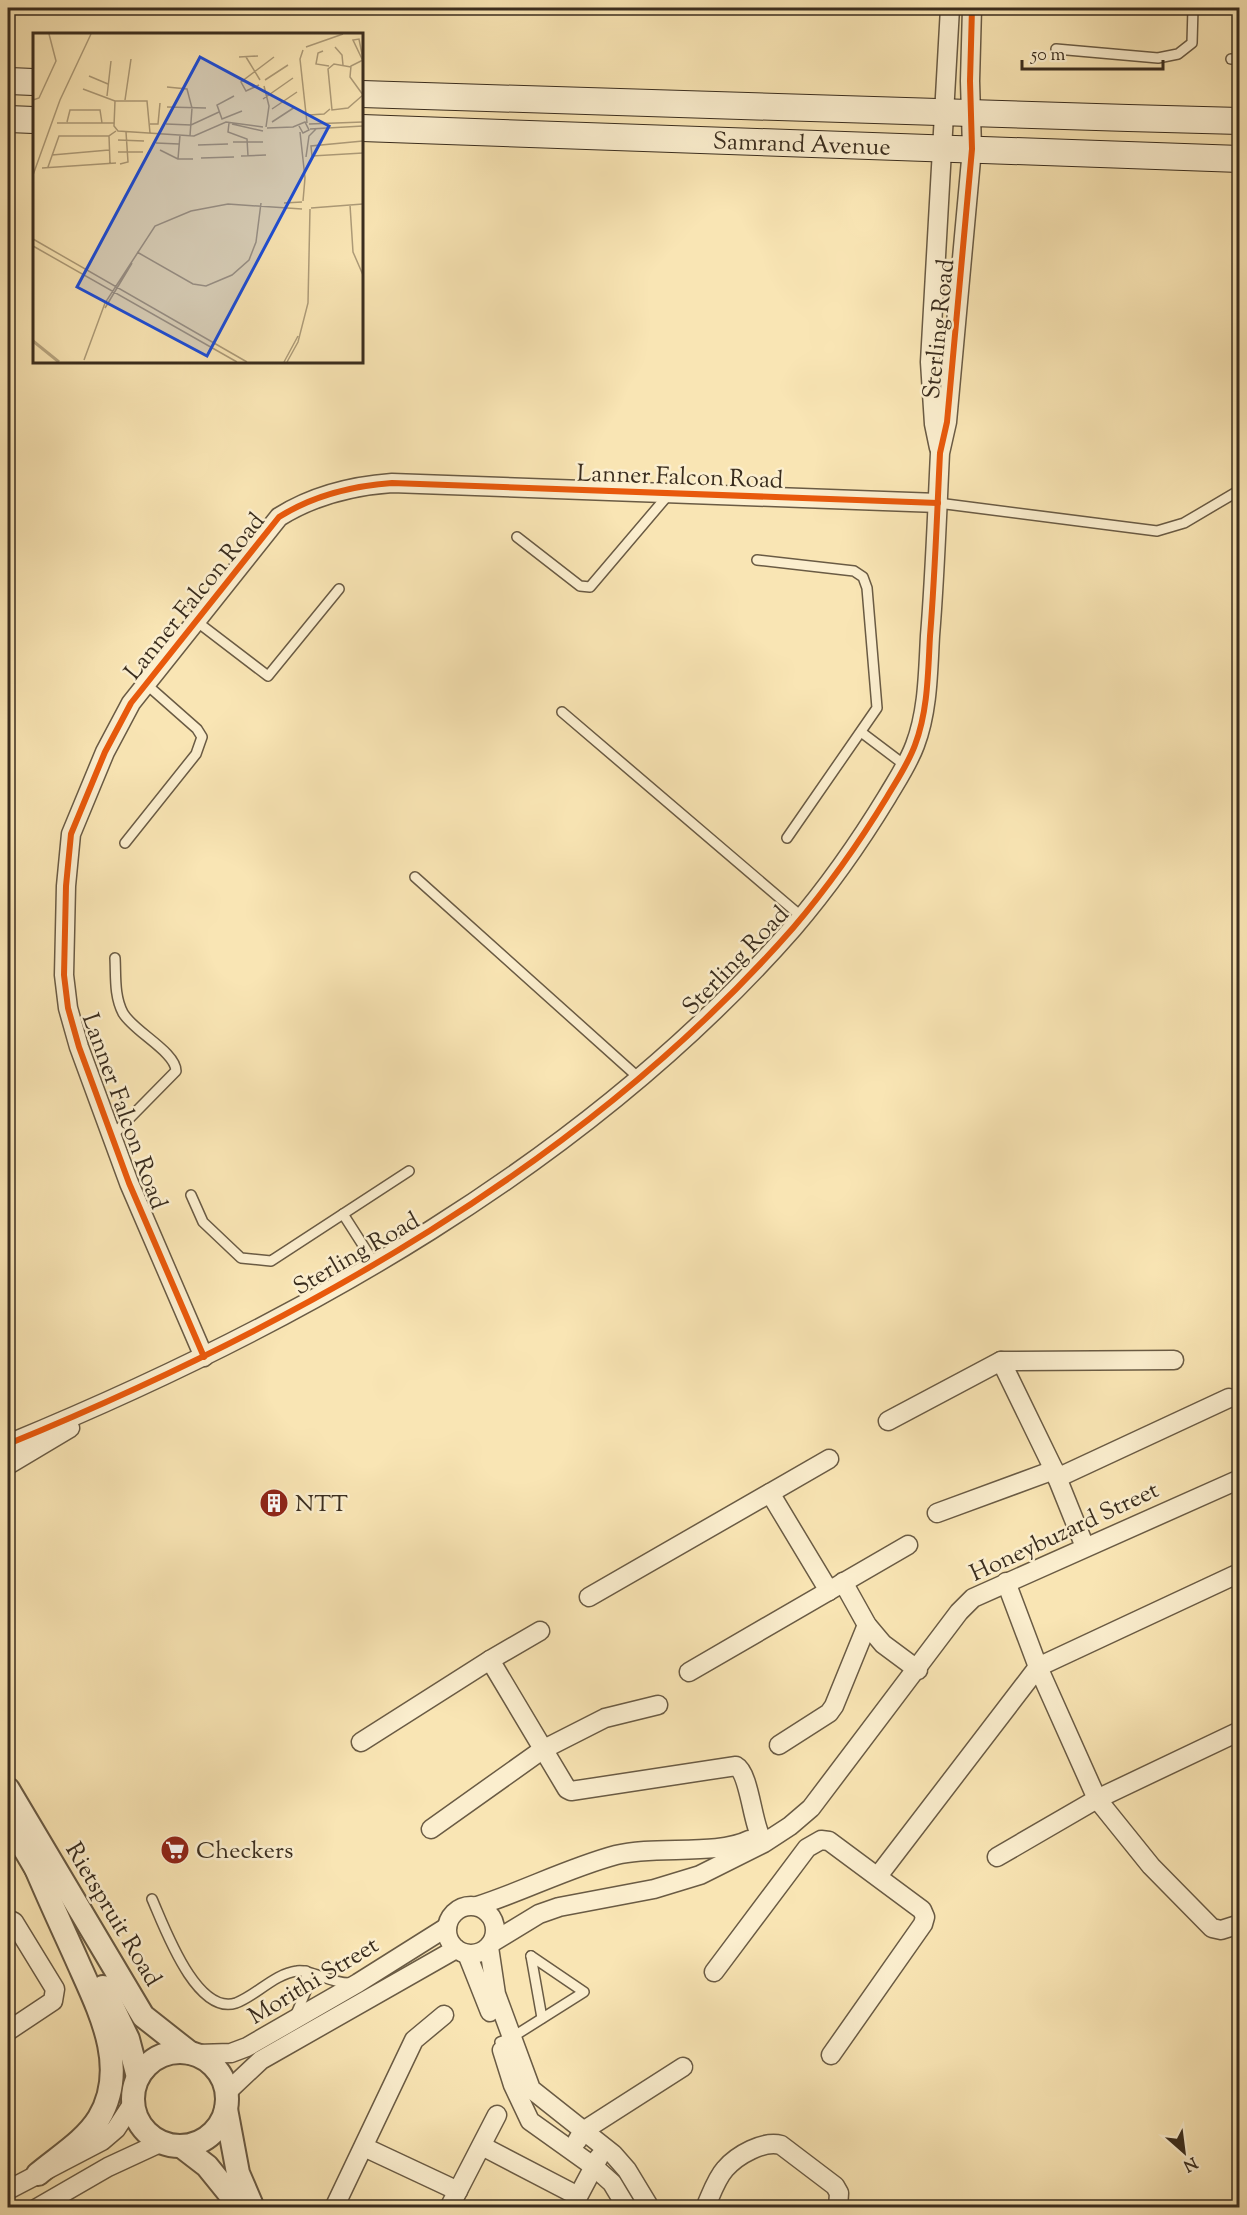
<svg xmlns="http://www.w3.org/2000/svg" width="1247" height="2215" viewBox="0 0 1247 2215" font-family="'Sorts Mill Goudy',serif">
  <style>
    .lines { fill: none; stroke-linecap: round; stroke-linejoin: round }
    .service-casing { stroke: #6a5b44; stroke-width: 12 }
    .minor-casing { stroke: #6a5b44; stroke-width: 21 }
    .tertiary-casing { stroke: #6a5b44; stroke-width: 26 }
    .secondary-casing { stroke: #3a2d1e; stroke-width: 28 }
    .service { stroke: #fbeece; stroke-width: 9 }
    .minor { stroke: #fbeece; stroke-width: 18 }
    .tertiary { stroke: #fbeece; stroke-width: 22 }
    .secondary { stroke: #fbeece; stroke-width: 26 }
    .cycleway-casing { stroke: #fbeece; stroke-width: 10 }
    .cycleway { stroke: #e8590c; stroke-width: 6 }
    .labels { text-anchor: middle; stroke-width: 5; stroke-linejoin: round; paint-order: stroke }
    .street-label { font-size: 24px; fill: #3a2d1e; stroke: #fbeece }
    .poi-label { font-size: 24px; fill: #3a2d1e; stroke: #fbeece; text-anchor: start }
    .inset-river { fill: none; stroke: #b8a681; stroke-width: 3 }
    .inset-road { fill: none; stroke: #ad9b78; stroke-width: 1.5 }
    .view { fill: #1d4ed8; fill-opacity: 0.15; stroke: #1d4ed8; stroke-width: 3 }
    .inset-edge { fill: none; stroke: #3a2d1e; stroke-width: 3 }
  </style>
  <rect width="100%" height="100%" fill="#f9e5b4"/>
  <filter id="stains"><feTurbulence type="fractalNoise" baseFrequency=".00333" numOctaves="4"/><feColorMatrix values="0 0 0 0 .2 0 0 0 0 .09 0 0 0 0 .02 0 0 0 .5 -.17"/></filter>
  <radialGradient id="worn" r=".72"><stop offset=".6" stop-color="#630" stop-opacity="0"/><stop offset="1" stop-color="#630" stop-opacity=".3"/></radialGradient>
  <g class="lines">
    <!-- service casing -->
    <g class="service-casing">
      <g id="service">
        <polyline points="1056,49 1158,58 1178,54 1192,43 1193,8"/>
        <polyline points="1231,59 1240,59"/>
        <polyline points="938,503 1157,531 1184,523 1240,490"/>
        <polyline points="517,537 580,586 590,587 669,494"/>
        <polyline points="757,560 854,571 863,577 867,588 877,708 787,838"/>
        <polyline points="196,621 268,676 339,589"/>
        <polyline points="562,712 802,917"/>
        <polyline points="861,732 906,766"/>
        <polyline points="125,843 196,754 202,737 197,729 146,684"/>
        <polyline points="415,877 639,1078"/>
        <path d="M112 1136 176 1071C176 1052 133 1031 123 1013 114 996 116 976 115 958"/>
        <polyline points="191,1195 203,1222 241,1258 271,1261 409,1171"/>
        <polyline points="343,1214 375,1264"/>
        <path d="M152 1899C164 1926 196 2016 236 2003 257 1995 274 1974 297 1971 310 1969 330 1983 349 1983"/>
        <polyline points="531,1956 542,2018"/>
        <polyline points="296,2014 306,1991 306,1971"/>
        <polyline points="500,2042 511,2038 584,1992 531,1956"/>
      </g>
    </g>
    <!-- minor casing -->
    <g class="minor-casing">
      <g id="minor">
        <polyline points="939,448 934,424 930,362 950,8"/>
        <path d="M204 1357 129 1183 79 1047 68 1008 64 975 66 886 71 834 105 752 131 703 279 517C314 495 351 486 392 483L938 503"/>
        <polyline points="1001,1361 1174,1360"/>
        <polyline points="888,1421 1001,1361 1054,1470 1085,1547"/>
        <path d="M8 1444C295 1326 586 1164 793 928 828 887 859 843 887 797 897 780 908 764 915 745 928 711 928 672 930 636 935 575 937 514 940 453L947 422 972 149 970 81 972 8"/>
        <polyline points="8,1465 70,1428"/>
        <polyline points="1057,1478 1229,1398"/>
        <polyline points="770,1493 829,1591"/>
        <polyline points="937,1513 1054,1470"/>
        <polyline points="843,1582 867,1625 883,1644 918,1670"/>
        <polyline points="1006,1582 1038,1667 1097,1799 1151,1866 1212,1928 1221,1930 1240,1924"/>
        <polyline points="589,1597 829,1459"/>
        <path d="M490 1660 567 1789 571 1791 736 1766C749 1773 752 1819 760 1835"/>
        <polyline points="689,1672 908,1545"/>
        <polyline points="361,1742 490,1660 540,1631"/>
        <polyline points="779,1745 829,1713 834,1706 867,1625"/>
        <polyline points="431,1829 542,1750 605,1718 658,1705"/>
        <polyline points="997,1857 1097,1799 1240,1731"/>
        <polyline points="878,1876 1038,1667 1235,1575"/>
        <circle cx="471" cy="1930" r="24"/>
        <path d="M477 1906C524 1891 568 1868 616 1855 655 1845 717 1856 749 1840"/>
        <polyline points="8,1919 14,1922 55,1989 53,2001 8,2031"/>
        <polyline points="493,1942 539,1914 559,1907 654,1889 700,1875 764,1843 790,1826 811,1808 959,1612 973,1598 1240,1479"/>
        <polyline points="489,1947 496,1994 531,2089 613,2154 627,2170 650,2208"/>
        <polyline points="467,1954 490,2012"/>
        <polyline points="714,1972 807,1848 821,1840 829,1841 922,1910 925,1917 923,1924 831,2055"/>
        <polyline points="502,2050 513,2085 530,2121 593,2166 612,2183 627,2208"/>
        <polyline points="197,2054 231,2053 247,2047 358,1983 447,1927"/>
        <polyline points="227,2092 261,2060 456,1949"/>
        <polyline points="577,2141 583,2131 683,2067"/>
        <polyline points="482,2146 578,2196"/>
        <polyline points="364,2147 458,2191"/>
        <polyline points="8,2190 102,2141 116,2129 133,2103"/>
        <polyline points="37,2208 108,2167 162,2142"/>
        <polyline points="334,2208 414,2040 444,2015"/>
        <polyline points="449,2208 497,2115"/>
        <polyline points="572,2208 599,2157"/>
        <path d="M705 2208C711 2195 716 2179 725 2169 737 2155 764 2140 781 2145L835 2186 839 2193 838 2208"/>
      </g>
    </g>
    <!-- tertiary casing -->
    <g class="tertiary-casing">
      <g id="tertiary">
        <polyline points="8,1789 143,2016 190,2053"/>
        <polyline points="8,1821 38,1872"/>
        <path d="M35 1866C48 1897 62 1927 76 1958 98 2008 130 2066 99 2118 85 2141 58 2157 38 2174"/>
        <polyline points="103,1987 128,2039 138,2077"/>
        <circle cx="180" cy="2099" r="47"/>
        <polyline points="226,2109 238,2173 253,2208"/>
        <polyline points="181,2146 207,2166 241,2208"/>
      </g>
    </g>
    <!-- secondary casing -->
    <g class="secondary-casing">
      <g id="secondary">
        <polyline points="8,81 34,82"/>
        <path d="M362 94C654 101 947 114 1240 121"/>
        <polyline points="8,119 34,120"/>
        <path id="s1" d="M362 128 1240 159"/>
      </g>
    </g>
    <!-- service -->
    <use href="#service" class="service"/>
    <!-- minor -->
    <use href="#minor" class="minor"/>
    <!-- tertiary -->
    <use href="#tertiary" class="tertiary"/>
    <!-- secondary -->
    <use href="#secondary" class="secondary"/>
    <!-- cycleway casing -->
    <g class="cycleway-casing">
      <g id="cycleway">
        <path d="M204 1357 129 1183 79 1047 68 1008 64 975 66 886 71 834 105 752 131 703 279 517C314 495 351 486 392 483L938 503"/>
        <path d="M8 1444C295 1326 586 1164 793 928 828 887 859 843 887 797 897 780 908 764 915 745 928 711 928 672 930 636 935 575 937 514 940 453L947 422 972 149 970 81 972 8"/>
      </g>
    </g>
    <!-- cycleway -->
    <use href="#cycleway" class="cycleway"/>
  </g>
  <!-- icons -->
  <defs>
    <g id="building-disc" transform="scale(1.5)"><circle r="9.5" fill="#8f2418" stroke="#fbeece"/><path d="M-4-6H4V6H1V3H-1V6H-4ZM-2.5-4.3h1.7v1.8h-1.7ZM.8-4.3h1.7v1.8H.8ZM-2.5-1h1.7V.8h-1.7ZM.8-1h1.7V.8H.8Z" fill="#fff"/></g>
    <g id="supermarket-disc" transform="scale(1.5)"><circle r="9.5" fill="#8f2418" stroke="#fbeece"/><path d="M-6-5.5h2.5l.6 2H6L4.5 2H-2.5L-4.4-4H-6ZM-1.5 3.2a1.3 1.3 0 1 0 .1 0ZM3 3.2a1.3 1.3 0 1 0 .1 0Z" fill="#fff"/></g>
  </defs>
  <g fill-rule="evenodd">
    <use href="#building-disc" x="274" y="1503"/>
    <use href="#supermarket-disc" x="175" y="1850"/>
  </g>
  <g class="labels">
    <!-- street labels -->
    <g class="street-label">
      <text dy="8" stroke="none"><textPath href="#s1" startOffset="440">Samrand Avenue</textPath></text>
      <text transform="translate(938 329) rotate(-84)" y="8">Sterling Road</text>
      <text transform="translate(680 476) rotate(2)" y="8">Lanner Falcon Road</text>
      <text transform="translate(194 596) rotate(-51)" y="8">Lanner Falcon Road</text>
      <text transform="translate(735 960) rotate(-46)" y="8">Sterling Road</text>
      <text transform="translate(125 1111) rotate(70)" y="8">Lanner Falcon Road</text>
      <text transform="translate(356 1253) rotate(-30)" y="8">Sterling Road</text>
      <text transform="translate(1064 1531) rotate(-25)" y="8">Honeybuzard Street</text>
      <text transform="translate(114 1914) rotate(59)" y="8">Rietspruit Road</text>
      <text transform="translate(313 1980) rotate(-31)" y="8">Morithi Street</text>
    </g>
    <!-- poi labels -->
    <g class="poi-label">
      <text x="295" y="1511">NTT</text>
      <text x="196" y="1858">Checkers</text>
    </g>
  </g>
  <!-- overview -->
  <g transform="translate(33 33)">
    <rect width="330" height="330" fill="#f9e5b4"/>
    <path class="inset-river" d="M0 308 26 329"/>
    <path class="inset-road" d="M273 14 310 1M302 14 309 22 310 32M270 17 267 26 274 90M290 18 285 20 283 31 296 33M206 24 225 23M213 24 227 47M330 28 320 7 326 6 330 26M318 34 301 31 295 36 299 77 315 75 330 62 317 44 318 33 330 27M56 43 75 51M232 47 255 32M226 52 213 58 208 49 241 24M231 53 236 73 233 94M134 54 154 56 159 75 157 103M50 56 82 68M74 63 78 28M201 63 184 72 189 86 209 78M230 66 260 45M0 67 6 65 23 28 16 1M92 67 98 26M82 68 81 93 85 98 161 103 193 89 230 94M82 68H114L117 100M134 74 173 75M239 76 264 59M276 82 291 81 297 76M34 89 37 77H67L69 90M239 89 262 74M24 90H81M196 90 195 99 214 106 215 123M117 91H125L127 70M133 91 158 92 186 79M199 91 230 98M276 91 330 89M234 95 260 94 272 89 276 97 270 100 266 93M277 96 330 93M267 99 272 145 270 168M147 102 145 126H160M85 107 111 108M330 108 278 113 279 123 330 120M200 109H230M123 110 146 111M165 112 195 111M127 117 145 126M85 119H110M19 122 76 117M208 123 233 122M273 124 276 103 283 96M168 125 201 124M77 130 76 103 83 98M87 131 95 129 93 99M15 134 26 103H76M9 135 83 130M0 142 27 67 58 1M251 170 269 169M317 172 320 219 330 242M278 175 330 171M0 206 214 329M0 213 204 329M104 219 160 251 173 253 199 242 216 227 223 209 228 170M72 275 99 230M51 327 72 270 122 193 158 178 195 171 269 176M251 329 265 303M254 329 265 309 275 270 277 176"/>
    <path class="view" d="M167 24 296 93 174 323 44 254Z"/>
    <rect width="330" height="330" class="inset-edge"/>
  </g>
  <!-- margin -->
  <rect width="1247" height="2215" fill="none" stroke="#f9e5b4" stroke-width="30"/>
  <rect x="9" y="9" width="1229" height="2197" fill="none" stroke="#3a2d1e" stroke-width="3"/>
  <rect x="15" y="15" width="1217" height="2185" fill="none" stroke="#3a2d1e" stroke-width="1.5"/>
  <!-- north arrow -->
  <g transform="translate(1184 2152) rotate(152)" stroke="#fbeece" stroke-width="4.5" paint-order="stroke">
  <path d="M0-4.5L10 22L0 15L-10 22Z" fill="#3a2d1e"/>
  <text y="-9" font-size="16" font-weight="bold" text-anchor="middle" fill="#3a2d1e">N</text>
  </g>
  <!-- scale -->
  <path d="M1022 60v9h141v-9" fill="none" stroke="#3a2d1e" stroke-width="3"/>
  <text x="1031" y="60" font-size="18" fill="#3a2d1e" stroke="#fbeece" stroke-width="4.5" paint-order="stroke">50 m</text>
  <rect width="100%" height="100%" filter="url(#stains)"/>
  <rect width="100%" height="100%" fill="url(#worn)"/>
</svg>
